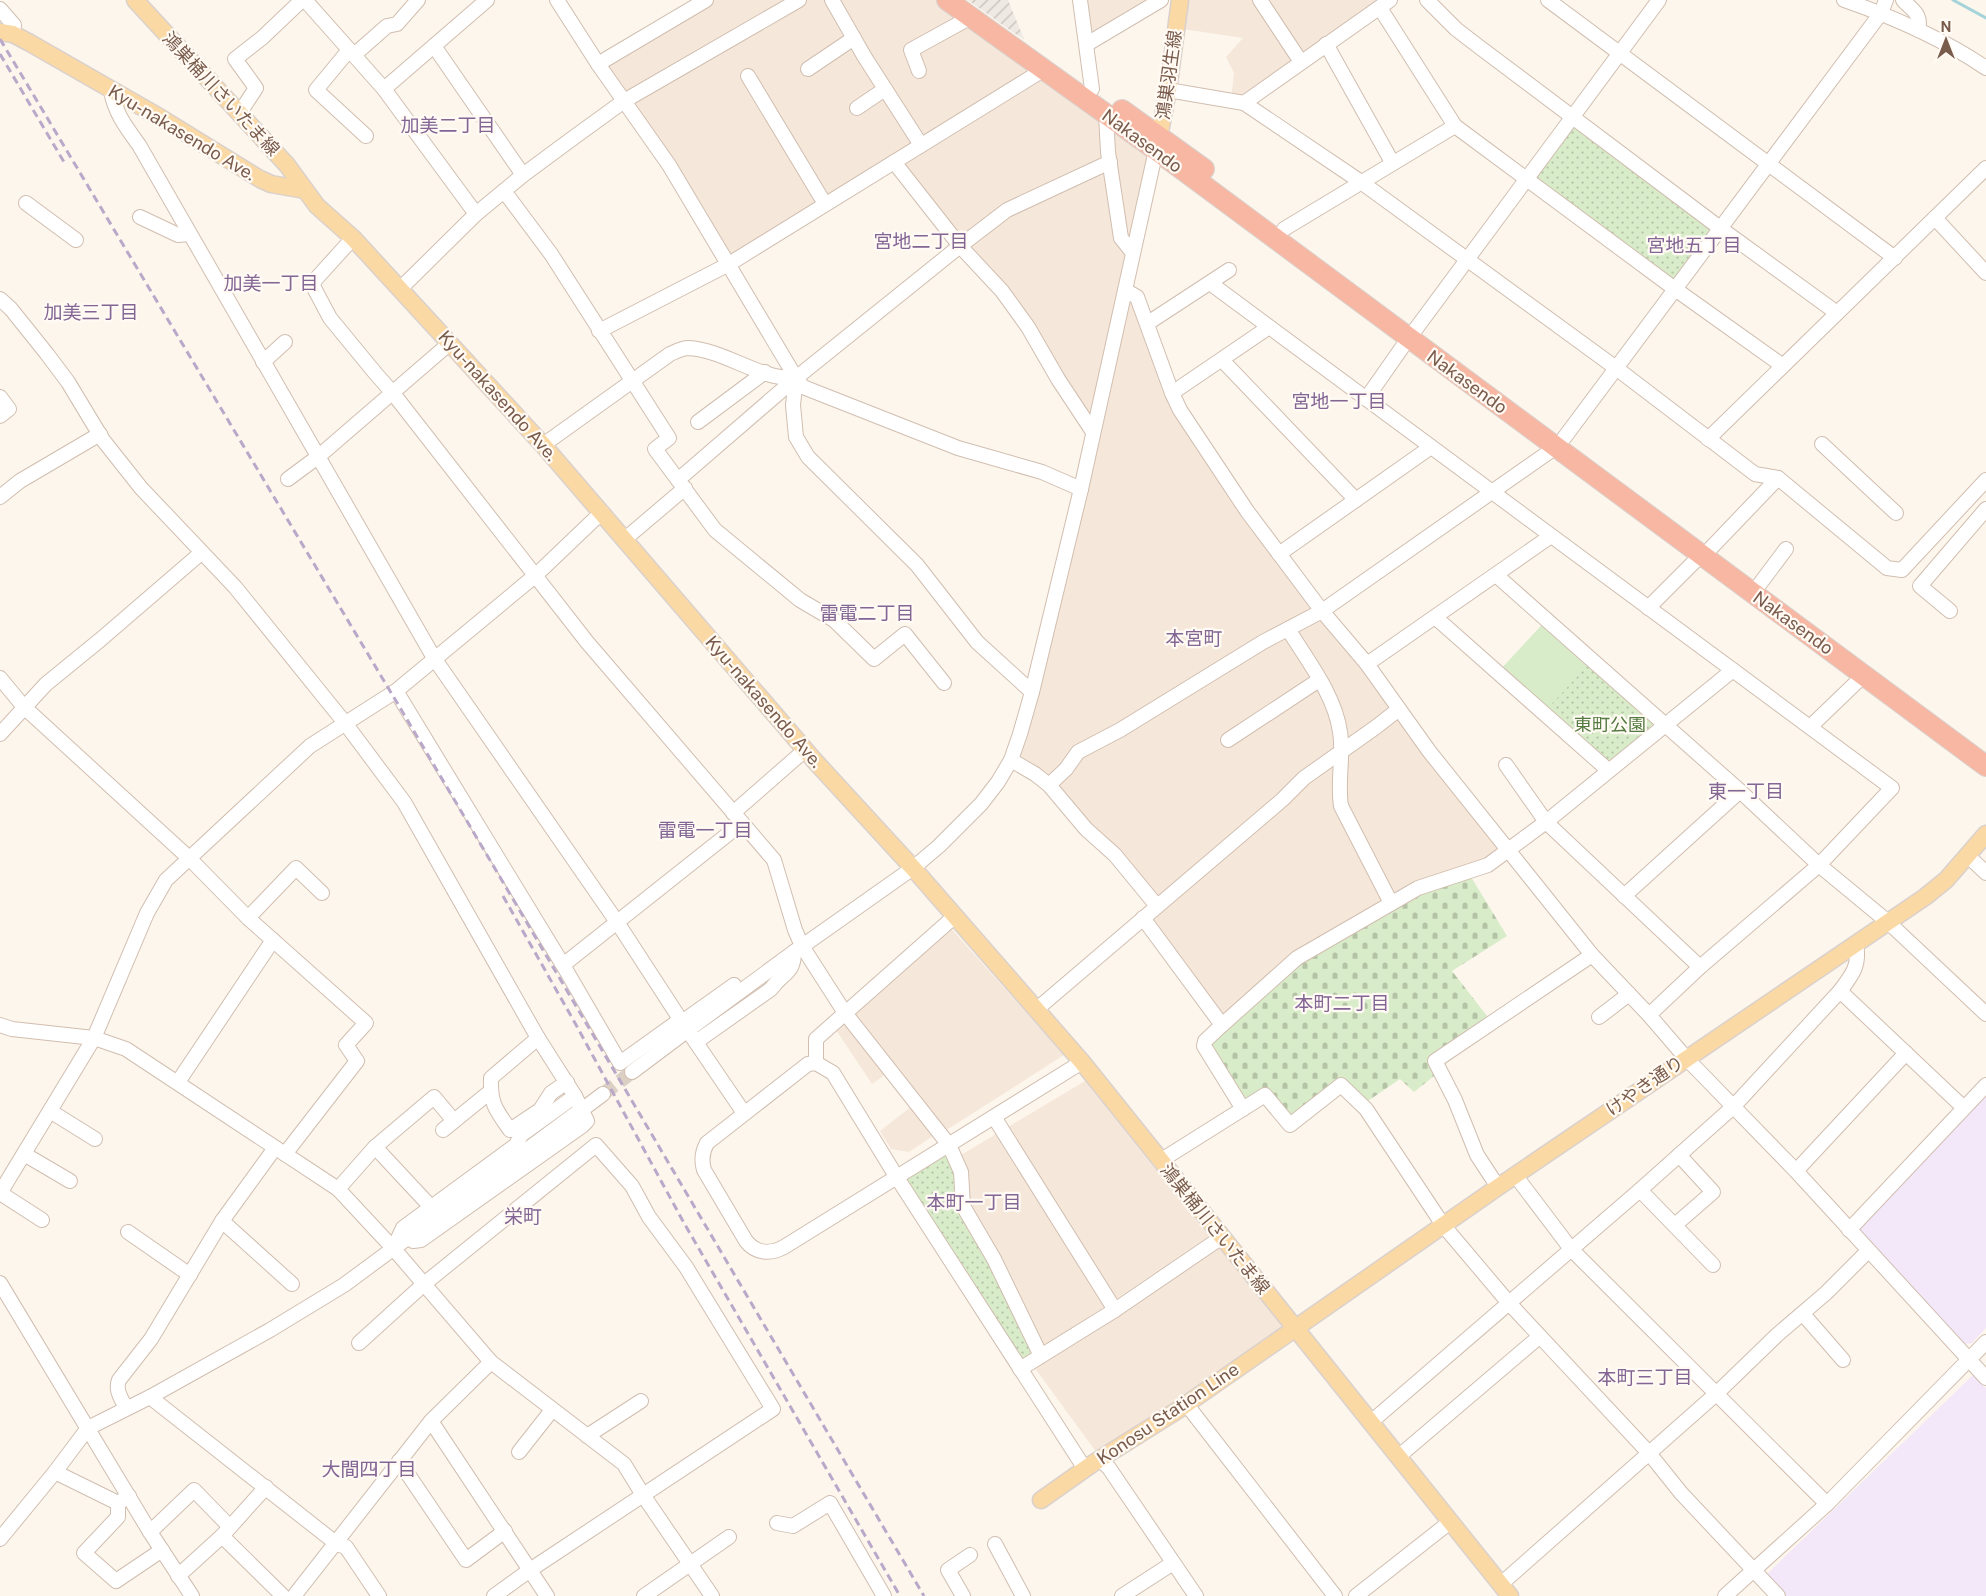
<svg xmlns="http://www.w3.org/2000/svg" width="1986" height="1596" viewBox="0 0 1986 1596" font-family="'Public Sans','Noto Sans JP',sans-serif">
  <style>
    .residential { fill: #f5e8da }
    .industrial { fill: url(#industrial-furrows) }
    .education { fill: #f3e8fa }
    .cemetery { fill: url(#cemetery-stones) }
    .park { fill: url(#park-dots) }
    .garden { fill: #d8ecc9 }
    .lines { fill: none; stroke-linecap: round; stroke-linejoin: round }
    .stream { stroke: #a5d3da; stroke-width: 3 }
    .minor-tunnel { stroke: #dcd0c4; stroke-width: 14; stroke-dasharray: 14 7; stroke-linecap: butt }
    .minor-casing { stroke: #d1beb0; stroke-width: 16 }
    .major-casing { stroke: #dad1cd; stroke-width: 19 }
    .highway-casing { stroke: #dad1cd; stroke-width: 22 }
    .minor { stroke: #fff; stroke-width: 14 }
    .major { stroke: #fbd9a5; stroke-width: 16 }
    .highway { stroke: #f7b7a3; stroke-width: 20 }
    .rail { stroke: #b9a8c9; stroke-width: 3; stroke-dasharray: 8 5; stroke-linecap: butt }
    .labels { text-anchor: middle; stroke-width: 4.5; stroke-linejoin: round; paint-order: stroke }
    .street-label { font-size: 18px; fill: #7a5c4d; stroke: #fffaf3 }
    .park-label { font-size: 18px; fill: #537a41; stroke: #fffaf3 }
    .neighbourhood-label { font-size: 19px; fill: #846695; stroke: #fffaf3 }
  </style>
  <defs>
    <pattern id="industrial-furrows" width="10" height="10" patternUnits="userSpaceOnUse" patternTransform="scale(1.25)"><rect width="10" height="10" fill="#efe9e4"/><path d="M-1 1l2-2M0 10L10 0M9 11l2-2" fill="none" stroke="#c7c0bb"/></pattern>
    <pattern id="cemetery-stones" width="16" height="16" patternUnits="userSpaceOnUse" patternTransform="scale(1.25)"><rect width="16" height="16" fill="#d8ecc9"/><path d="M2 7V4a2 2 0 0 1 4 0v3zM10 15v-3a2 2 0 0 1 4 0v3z" fill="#b4c2a5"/></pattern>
    <pattern id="park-dots" width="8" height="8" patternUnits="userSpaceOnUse" patternTransform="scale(1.25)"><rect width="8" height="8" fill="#d8ecc9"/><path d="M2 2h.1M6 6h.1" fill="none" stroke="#b4c2a5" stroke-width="1.8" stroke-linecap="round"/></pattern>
  </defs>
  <rect width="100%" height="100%" fill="#fdf6ec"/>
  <!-- residential -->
  <g class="residential">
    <polygon points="706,0 947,0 1156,150 1129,271 1172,393 1247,511 1508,850 1222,1025 1143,918 1157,906 1049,785 1011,760 1093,432 1050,362 894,162 729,264 598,64"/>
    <polygon points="1080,0 1161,0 1087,44"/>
    <polygon points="1179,0 1388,0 1244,103 1231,100 1234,73 1226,57 1243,38 1176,28"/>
    <polygon points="949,926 1064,1055 945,1131 850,1013"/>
    <polygon points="845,1013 890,1071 872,1084 832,1024"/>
    <polygon points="1085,1081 1209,1236 1103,1308 1041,1347 968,1201 961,1155"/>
    <polygon points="916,1103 939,1132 909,1152 891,1149 880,1131"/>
    <polygon points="1216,1242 1282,1322 1281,1329 1175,1402 1097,1453 1034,1367"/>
  </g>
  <!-- industrial -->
  <polygon class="industrial" points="968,0 1008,0 1024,39 1014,33"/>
  <!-- education -->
  <g class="education">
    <polygon points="1986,1093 1986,1328 1972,1343 1965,1344 1857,1228"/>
    <polygon points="1973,1375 1986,1388 1986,1596 1786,1596 1767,1574"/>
  </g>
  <!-- cemetery -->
  <polygon class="cemetery" points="1468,872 1507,936 1452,971 1491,1021 1433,1063 1439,1072 1414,1092 1400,1079 1362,1105 1341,1085 1290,1125 1265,1096 1243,1109 1205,1041 1297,958 1365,918"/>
  <!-- park -->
  <g class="park">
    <polygon points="1575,127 1711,228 1712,233 1674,282 1537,181 1536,176 1572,128"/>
    <polygon points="1542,625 1655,725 1654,731 1610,763 1502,668"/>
    <polygon points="949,1145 963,1206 1041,1356 1020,1369 896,1176"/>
  </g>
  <!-- garden -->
  <polygon class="garden" points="1542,625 1588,665 1547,709 1502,668"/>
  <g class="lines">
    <!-- stream -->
    <polyline class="stream" points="1953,0 1986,18"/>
    <!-- minor-tunnel -->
    <polyline class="minor-tunnel" points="603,1094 632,1072"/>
    <!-- minor casing -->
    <g class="minor-casing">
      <g id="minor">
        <polyline points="305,0 384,89 476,214"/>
        <polyline points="557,0 598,64 669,165 796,378 803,387 958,448 1042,472 1081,489"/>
        <polyline points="832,0 864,56 921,145"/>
        <polyline points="1080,0 1092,89"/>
        <polyline points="1260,0 1301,62"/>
        <polyline points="1427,0 1456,29 1478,46 1720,228 1837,313"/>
        <polyline points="1548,0 1895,258"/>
        <path d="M1844 0C1893 17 1943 39 1986 68"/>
        <path d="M1903 0C1913 11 1922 14 1918 30"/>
        <polyline points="1380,8 1455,126 1675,289 1783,366"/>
        <polyline points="0,9 14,25 13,34"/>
        <polyline points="1087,44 1161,0"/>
        <polyline points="1326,44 1392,162"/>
        <polyline points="434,46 523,175"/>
        <polyline points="349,50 316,90 366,136"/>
        <polyline points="354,55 387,26 397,24 418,0"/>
        <polyline points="598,64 706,0"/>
        <polyline points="808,69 854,38"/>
        <polyline points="919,71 911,50 971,17"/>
        <polyline points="748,76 825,204"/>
        <polyline points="384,89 487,0"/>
        <polyline points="1168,90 1244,103 1361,182 1616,368 1755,474 1778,478 1887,568 1902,570 1986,480"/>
        <path d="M111 91C115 113 126 127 139 145L434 658 617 922 682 1022 744 1113"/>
        <polyline points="1244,103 1390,0"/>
        <polyline points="857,108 885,89"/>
        <polyline points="239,114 256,88 235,59 262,38 302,0"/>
        <polyline points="1106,115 1108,152 1121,238 1133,253"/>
        <polyline points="894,162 960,246 1002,291 1028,327 1058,379 1093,432"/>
        <polyline points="504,191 551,254 669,438 655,449 715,530 800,600 834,620 874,659 905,634 944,683"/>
        <polyline points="26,203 76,240"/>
        <polyline points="140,217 178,235 189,234"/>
        <polyline points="1935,218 1986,273"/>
        <polyline points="1284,229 1455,126"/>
        <polyline points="353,238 315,280 313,286 330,318 376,374 392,392 587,642 774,860 795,930 802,946 845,1013 949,1145 961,1172 963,1206 994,1259 1041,1356"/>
        <polyline points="1210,283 1892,788 1819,865 1700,967 1649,1015"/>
        <polyline points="400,289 476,214 523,175 573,138 624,101 799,0"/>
        <polyline points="1125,290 1137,297 1172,393 1180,410 1247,511 1322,611 1367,664 1429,751 1592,955 1649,1015 1686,1058 1796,1171 1986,1378"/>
        <polyline points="0,299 11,309 47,354 68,382 103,440 141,488 235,587 345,723 404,802 538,1038 575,1096 587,1121 582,1126 421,1240 413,1241 408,1236"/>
        <polyline points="1148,323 1229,270"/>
        <polyline points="1415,330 1659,0"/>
        <polyline points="599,331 729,264 1043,70"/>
        <polyline points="1222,360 1356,500"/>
        <polyline points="263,362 285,342"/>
        <polyline points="796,378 793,405 796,437 808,457 917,565 977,642 1032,692"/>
        <polyline points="1172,393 1269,327"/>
        <polyline points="0,397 9,409 0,416"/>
        <polyline points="1366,399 1408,339"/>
        <polyline points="698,422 765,372"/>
        <polyline points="1564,438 1881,13 1886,0"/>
        <polyline points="1708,439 1986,168"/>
        <polyline points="1822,444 1896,513"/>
        <path d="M543 445 670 354C675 352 682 348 688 348 726 350 759 380 796 378"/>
        <polyline points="288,479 319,456 450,343"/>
        <polyline points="679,479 796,378 960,246 1007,210 1110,162"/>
        <polyline points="0,497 20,481 100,434"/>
        <polyline points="625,539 685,488"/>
        <polyline points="1710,549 1778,478"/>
        <polyline points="1279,554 1431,447"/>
        <polyline points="1496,575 1740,791 1819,865 1888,922 1986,1014"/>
        <polyline points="1759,585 1786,549"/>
        <polyline points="1648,608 1701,555"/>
        <polyline points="1950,611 1920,586 1986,509"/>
        <polyline points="1435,617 1608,770"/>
        <path d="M1288 629C1307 660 1335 695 1340 732 1344 756 1337 781 1341 806L1391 903"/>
        <polyline points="1367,664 1551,536"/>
        <polyline points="0,678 24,707 189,858 248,918 366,1023 346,1045 357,1061 285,1154"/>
        <polyline points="396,691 563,965"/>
        <polyline points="1810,727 1864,675"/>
        <polyline points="0,734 46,684 100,640 201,553"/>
        <polyline points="1228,740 1319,680"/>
        <polyline points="1011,760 1035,774 1049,785 1086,829 1115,855 1157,906"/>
        <polyline points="1506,765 1546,822 1700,967"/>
        <polyline points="1049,785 1066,769 1078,752 1120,730 1263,642 1322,611 1556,447"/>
        <polyline points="733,813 805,750"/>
        <polyline points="1968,856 1986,873"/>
        <polyline points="1624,896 1740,791"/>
        <polyline points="248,918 296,868 322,893"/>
        <polyline points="1143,918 1222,1025"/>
        <polyline points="1840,991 1964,1108"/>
        <polyline points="1037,1009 1282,800 1304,778 1376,727 1399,709"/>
        <polyline points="1599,1017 1629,994"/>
        <polyline points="680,1020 620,1063 563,965 742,823"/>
        <polyline points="682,1022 734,985"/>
        <polyline points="0,1025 12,1029 94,1038 126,1049 338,1189 393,1248 491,1362 624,1464 643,1495 712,1596"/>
        <polyline points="692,1027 794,952 913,868 939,846 981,804 998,782 1011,760 1020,734 1032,692 1081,489 1156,150"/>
        <path d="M538 1038 491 1078C490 1104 496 1110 510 1130L540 1110 551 1093 567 1082"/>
        <path d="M696 1042 771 989C783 972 794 974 794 952"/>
        <path d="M1082 1062 784 1247C771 1254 756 1254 746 1241L704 1170C701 1160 702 1152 707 1143L808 1064 816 1063 833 1073 896 1176 1085 1469"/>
        <polyline points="816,1063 816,1039 955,916"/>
        <polyline points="632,1072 684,1033"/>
        <polyline points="178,1082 273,940"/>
        <polyline points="587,1106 603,1094"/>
        <polyline points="1243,1109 1204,1046 1205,1041 1222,1025 1297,958 1418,888 1488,865 1546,822 1733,670"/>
        <polyline points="50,1111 95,1139"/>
        <polyline points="994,1117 1115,1310"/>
        <polyline points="443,1130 491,1091"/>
        <polyline points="375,1147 431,1207"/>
        <polyline points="24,1154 70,1181"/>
        <polyline points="1160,1161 1265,1095 1290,1125 1341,1085 1366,1109 1443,1225 1508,1302 1649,1453 1681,1493 1778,1596"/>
        <polyline points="1796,1171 1906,1053"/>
        <polyline points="1515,1175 1571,1249 1827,1504"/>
        <polyline points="1498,1187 1477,1155 1455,1100 1435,1061 1592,955"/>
        <polyline points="338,1189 375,1147 434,1097 454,1121"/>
        <polyline points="1640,1190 1713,1265"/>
        <polyline points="0,1193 94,1038 147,913 166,880 310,746 396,691 536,575 602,512"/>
        <polyline points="0,1193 42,1220"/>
        <polyline points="222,1221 292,1284"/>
        <polyline points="1675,1225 1713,1192 1679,1155"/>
        <polyline points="1849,1230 1986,1085"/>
        <polyline points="128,1232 190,1275"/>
        <polyline points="396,1243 403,1228 516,1145 521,1135 575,1096"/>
        <polyline points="0,1283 150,1532 192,1596"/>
        <polyline points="1803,1314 1843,1360"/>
        <polyline points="359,1343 424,1284 596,1145 632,1186 649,1217 686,1267 773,1409 530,1570 494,1596"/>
        <polyline points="1020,1369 1115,1310 1222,1237"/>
        <polyline points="150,1397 337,1544 346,1547 379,1596"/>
        <polyline points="1187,1405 1335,1596"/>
        <path d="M126 1408C121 1398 115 1390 119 1380L151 1339 222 1221 275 1148"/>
        <polyline points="431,1421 547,1596"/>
        <path d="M1371 1422 1640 1190 1733 1107 1840 991C1853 974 1860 965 1856 944"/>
        <polyline points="587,1436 641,1401"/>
        <polyline points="519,1452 552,1410"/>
        <polyline points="1398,1457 1539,1337"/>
        <polyline points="1100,1459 1109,1468 1196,1596"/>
        <polyline points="399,1461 466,1560 505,1531"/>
        <polyline points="55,1472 118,1503"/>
        <polyline points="129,1496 118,1503 118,1517 84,1553 116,1581 162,1550"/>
        <polyline points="777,1523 793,1526 830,1503 884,1596"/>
        <polyline points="150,1532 194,1490 230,1527"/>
        <polyline points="222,1536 283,1596"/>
        <polyline points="0,1539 55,1472 88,1428 150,1397 270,1330 344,1285 578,1112"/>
        <polyline points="995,1544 1023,1596"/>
        <polyline points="178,1576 222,1536 266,1487"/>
        <polyline points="1501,1584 1716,1394 1777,1335 1826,1293 1868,1251"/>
        <polyline points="294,1596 431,1421 491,1362"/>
        <polyline points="644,1596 729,1537"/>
        <polyline points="963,1596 948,1570 970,1555"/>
        <polyline points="1122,1596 1173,1563"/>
        <polyline points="1356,1596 1450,1522"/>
        <polyline points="1725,1596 1827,1504 1986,1342"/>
      </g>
    </g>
    <!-- major casing -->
    <g class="major-casing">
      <g id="major">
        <polyline points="135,0 287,165 317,206 353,238 543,445 813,759 913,868 1082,1062 1510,1596"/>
        <polyline points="0,32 13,34 30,43 161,118 260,179 271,184 305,190"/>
        <polyline points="1157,148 1168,90 1180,0"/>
        <polyline points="1041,1500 1092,1464 1178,1410 1498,1187 1925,897 1946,880 1986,834"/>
      </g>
    </g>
    <!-- highway casing -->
    <g class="highway-casing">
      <g id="highway">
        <polyline points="947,0 1156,150 1986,766"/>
        <polyline points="1122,110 1204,169"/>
      </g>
    </g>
    <!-- minor -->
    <use href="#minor" class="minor"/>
    <!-- major -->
    <use href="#major" class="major"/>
    <!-- highway -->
    <use href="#highway" class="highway"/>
    <!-- rail -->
    <g class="rail">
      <polyline points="0,39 402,711 924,1596"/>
      <polyline points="0,54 64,162"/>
      <polyline points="503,896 575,1023 684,1223 900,1596"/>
    </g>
  </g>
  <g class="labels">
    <!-- street labels -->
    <g class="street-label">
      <text transform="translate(1169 75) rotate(-82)" y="6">鴻巣羽生線</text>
      <text transform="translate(221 94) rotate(47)" y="6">鴻巣桶川さいたま線</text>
      <text transform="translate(182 133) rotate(31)" y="6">Kyu-nakasendo Ave.</text>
      <text transform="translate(1142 141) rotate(36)" y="6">Nakasendo</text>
      <text transform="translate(1467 382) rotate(36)" y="6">Nakasendo</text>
      <text transform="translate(498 396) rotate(48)" y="6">Kyu-nakasendo Ave.</text>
      <text transform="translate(1793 623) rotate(36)" y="6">Nakasendo</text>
      <text transform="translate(764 702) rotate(49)" y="6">Kyu-nakasendo Ave.</text>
      <text transform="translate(1645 1086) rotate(-35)" y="6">けやき通り</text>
      <text transform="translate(1215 1229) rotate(51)" y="6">鴻巣桶川さいたま線</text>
      <text transform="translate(1168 1414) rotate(-34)" y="6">Konosu Station Line</text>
    </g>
    <!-- park labels -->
    <g class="park-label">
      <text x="1610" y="731">東町公園</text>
    </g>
    <!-- neighbourhood labels -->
    <g class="neighbourhood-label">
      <text x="448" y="132">加美二丁目</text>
      <text x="921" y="248">宮地二丁目</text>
      <text x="1694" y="252">宮地五丁目</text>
      <text x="271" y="290">加美一丁目</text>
      <text x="91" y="319">加美三丁目</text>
      <text x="1339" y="408">宮地一丁目</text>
      <text x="867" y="620">雷電二丁目</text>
      <text x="1194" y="645">本宮町</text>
      <text x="1746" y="798">東一丁目</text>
      <text x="705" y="837">雷電一丁目</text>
      <text x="1342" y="1010">本町二丁目</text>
      <text x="974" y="1209">本町一丁目</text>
      <text x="523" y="1223">栄町</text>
      <text x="1645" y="1384">本町三丁目</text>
      <text x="369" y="1476">大間四丁目</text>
    </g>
  </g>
  <!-- north arrow -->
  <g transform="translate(1946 40)" stroke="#fffaf3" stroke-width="4" paint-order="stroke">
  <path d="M0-4L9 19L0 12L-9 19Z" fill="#7a5c4d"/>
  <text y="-8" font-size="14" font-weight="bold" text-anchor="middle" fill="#7a5c4d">N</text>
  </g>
</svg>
